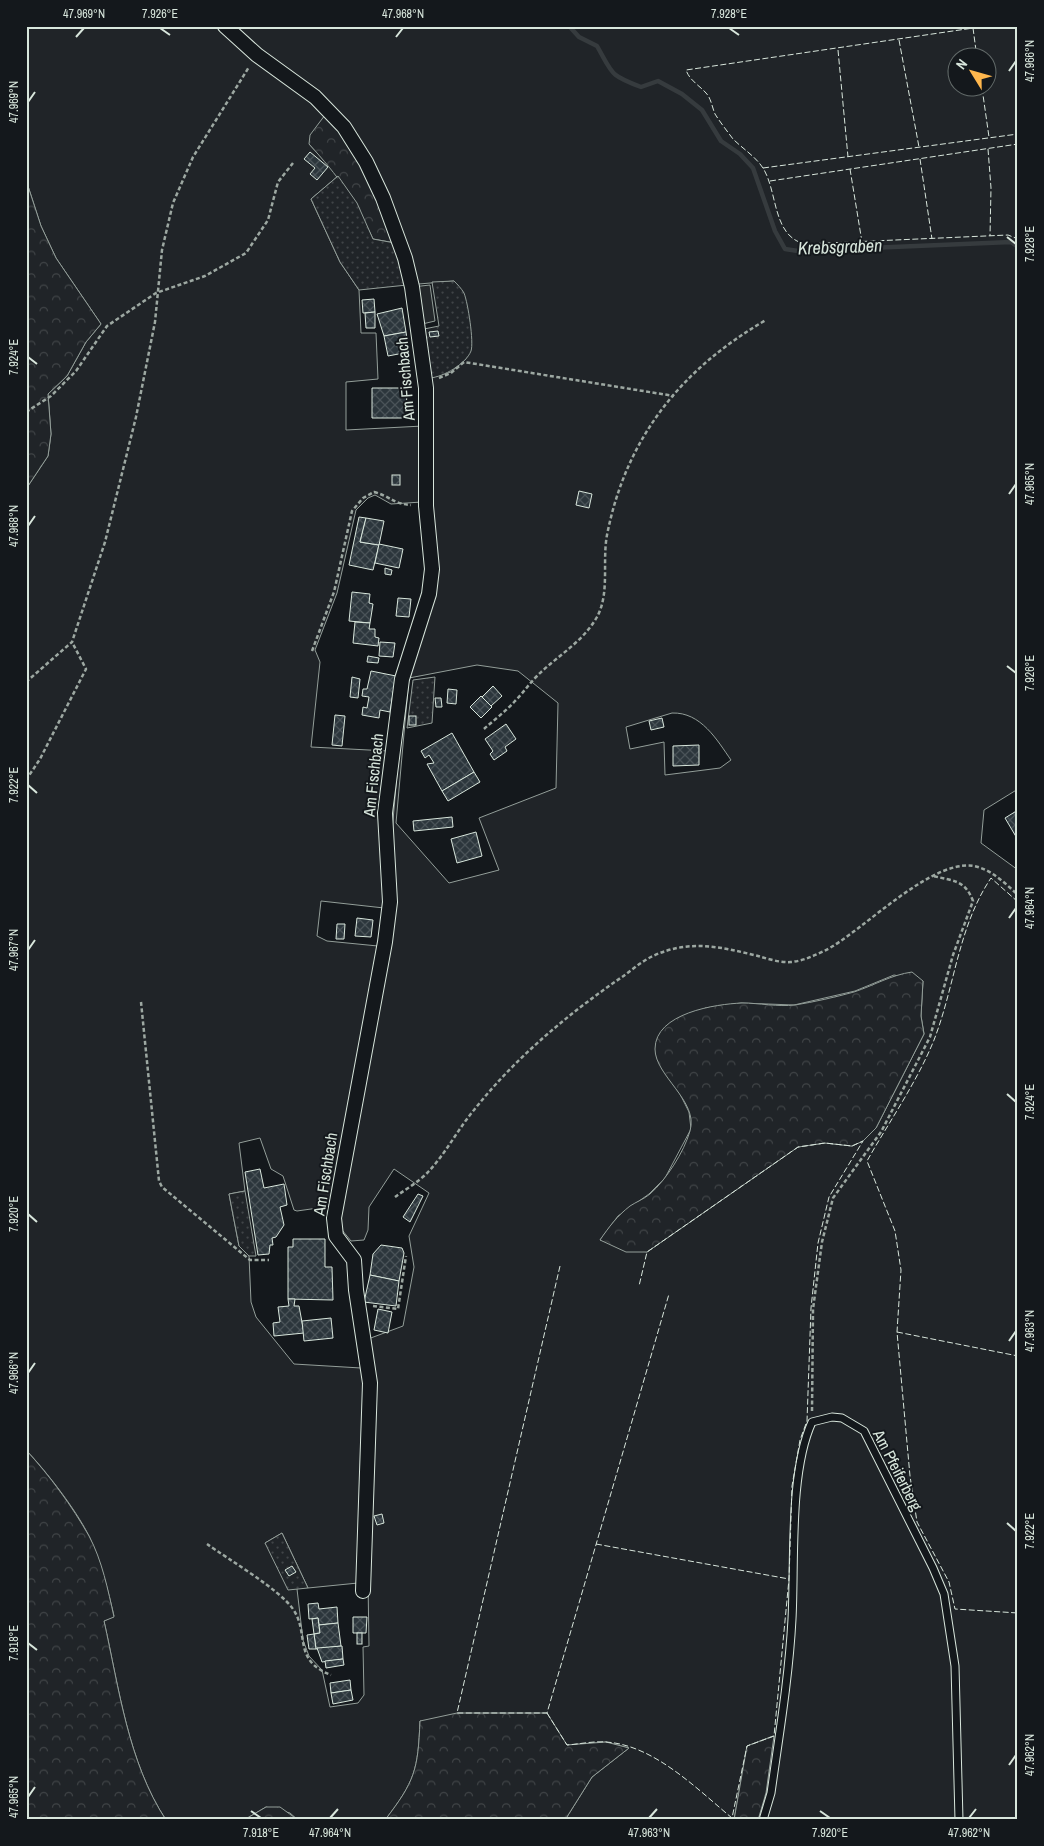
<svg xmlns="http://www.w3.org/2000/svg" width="1044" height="1846" viewBox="0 0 1044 1846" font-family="'Archivo Narrow',sans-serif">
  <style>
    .grass { fill: #202428; stroke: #939e99; fill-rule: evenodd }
    .forest { fill: url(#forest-crowns); stroke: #939e99 }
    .garden { fill: url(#garden-dots); stroke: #939e99 }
    .parking { fill: #24282b; stroke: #939e99 }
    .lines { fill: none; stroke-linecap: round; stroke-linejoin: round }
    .stream { stroke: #363b3e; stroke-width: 4.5 }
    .building { fill: url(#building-cross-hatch); stroke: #d8e6dc }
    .service-casing { stroke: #d8e6dc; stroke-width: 9 }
    .minor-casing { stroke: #d8e6dc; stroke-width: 16 }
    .path { stroke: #9da8a2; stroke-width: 2.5; stroke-dasharray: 4 2.5; stroke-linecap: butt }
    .service { stroke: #14181c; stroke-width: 7 }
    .minor { stroke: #14181c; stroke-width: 14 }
    .fence { stroke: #d8e6dc; stroke-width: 1; stroke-dasharray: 6 2.5; stroke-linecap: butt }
    .ticks { fill: none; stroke: #d8e6dc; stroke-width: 2 }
    .labels { text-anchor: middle; stroke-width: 4; stroke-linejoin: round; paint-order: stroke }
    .street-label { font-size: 16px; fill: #d8e6dc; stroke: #14181c }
    .water-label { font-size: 18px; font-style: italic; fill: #d8e6dc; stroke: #14181c }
    .neatline { fill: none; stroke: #d8e6dc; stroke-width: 2 }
    .ticks-label { font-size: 12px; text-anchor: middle; fill: #d8e6dc }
  </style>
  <defs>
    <pattern id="forest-crowns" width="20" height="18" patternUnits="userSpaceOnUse" patternTransform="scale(1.25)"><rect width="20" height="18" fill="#202428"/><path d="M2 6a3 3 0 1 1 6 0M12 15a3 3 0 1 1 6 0" fill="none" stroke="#404447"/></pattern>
    <pattern id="garden-dots" width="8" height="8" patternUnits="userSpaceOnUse" patternTransform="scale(1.25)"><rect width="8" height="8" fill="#202428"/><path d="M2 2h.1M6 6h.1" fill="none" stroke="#404447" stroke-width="1.8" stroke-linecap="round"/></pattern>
    <pattern id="building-cross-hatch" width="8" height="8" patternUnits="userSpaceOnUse" patternTransform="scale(1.25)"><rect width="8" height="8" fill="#2c363c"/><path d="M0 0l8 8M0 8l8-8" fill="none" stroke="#4a5358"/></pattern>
  </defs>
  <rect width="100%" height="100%" fill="#14181c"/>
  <!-- grass -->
  <path class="grass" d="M26 26H1018V789L984 810 981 843 1018 870V1820H758L766 1793 773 1736 747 1746 734 1820H565L592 1777 629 1748 606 1742 567 1745 420 1721C418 1770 415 1781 385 1820H298L290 1813 266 1807 244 1820H166C128 1762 119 1688 104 1621L114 1616C108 1590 101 1563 90 1538 77 1511 47 1472 26 1450V489L48 456 51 434 48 394 67 376 86 342 101 324 56 258 41 226 26 180ZM956 58H986V88H956ZM309 144 381 205 407 285 454 281 463 292 466 359 451 372 430 378 432 599 405 682 392 832 388 947 327 941 317 936 321 901 384 908 381 787 388 751 311 747 320 662 315 650 337 593 356 510 368 498 375 495 391 504 422 502 423 426 346 430V382L378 379 376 333H361L359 290 340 262 311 199 338 176ZM477 665 518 671 558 703 556 788 479 818 499 870 449 883 396 823 409 678ZM672 713C701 712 717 740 731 760L720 768 665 775 664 742 630 749 626 727ZM894 975 923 981 921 1016 924 1034 876 1128 863 1141 852 1146 825 1143 798 1147 647 1252 600 1240 618 1216 649 1194 665 1178 691 1129 689 1112 680 1094 662 1068 705 1008 741 1003 794 1005 855 991ZM260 1138 271 1169 283 1176 294 1210 297 1211 339 1205 342 1230 351 1241 364 1240 368 1230 369 1207 394 1169 429 1193 409 1236 414 1267 403 1326 360 1342 361 1368 294 1364 256 1317 251 1302 249 1256 239 1246 229 1194 245 1191 239 1143ZM282 1533 308 1588 368 1582 369 1646 363 1647 364 1695 358 1703 330 1707 322 1670 309 1656 303 1640 297 1589 265 1543Z"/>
  <!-- forest -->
  <g class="forest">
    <path d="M325 115C361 149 376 198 395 243L373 239C354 198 339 177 309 144L310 135Z"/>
    <polygon points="26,180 41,226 56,258 101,324 86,342 67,376 48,394 51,434 48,456 26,489"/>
    <path d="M912 972 923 981 921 1016 924 1034 876 1128 863 1141 852 1146 825 1143 798 1147 647 1252H626L600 1240C609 1227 617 1216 630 1206 636 1202 644 1199 650 1194 666 1180 684 1152 690 1131 699 1101 655 1076 655 1049 655 1013 716 1004 742 1003 759 1003 778 1007 795 1005 814 1002 836 997 854 992 875 985 891 975 912 972Z"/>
    <path d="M26 1450C50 1476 72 1506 89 1536 102 1560 108 1590 114 1617L104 1621C119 1688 128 1762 166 1820H26Z"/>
    <path d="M457 1713H547L567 1745 606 1742 629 1748 592 1777 565 1820H385C415 1781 418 1770 420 1721Z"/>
    <polygon points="774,1736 766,1793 758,1820 734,1820 747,1746"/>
    <polygon points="266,1807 280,1807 298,1820 244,1820"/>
  </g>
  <!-- garden -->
  <g class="garden">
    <polygon points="338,176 357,203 373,239 395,243 407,285 359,290 340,262 311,199"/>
    <path d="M454 281C458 285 461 288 464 293 468 303 474 342 471 351 466 364 443 377 430 378L424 329 439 326 432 282Z"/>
    <polygon points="435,677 432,723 407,728 413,680"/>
    <polygon points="245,1191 256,1256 249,1256 239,1246 229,1194"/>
    <polygon points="282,1533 308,1588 288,1590 265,1543"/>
  </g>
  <!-- parking -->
  <polygon class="parking" points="430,285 435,321 418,325 412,287"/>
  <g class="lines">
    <!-- stream -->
    <path class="stream" d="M569 26 579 37 597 46C613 74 609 75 641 87L658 81 682 94 702 110 721 141 740 154 753 168 775 231 785 249 798 251 1011 242 1018 247"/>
  </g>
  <!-- building -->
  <g class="building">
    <polygon points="310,152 328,167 317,180 310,174 315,168 304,159"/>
    <polygon points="374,299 375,312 363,313 362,300"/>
    <polygon points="402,308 406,332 384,336 377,314"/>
    <polygon points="375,312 375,328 366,328 365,313"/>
    <polygon points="438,331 439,336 430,337 429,332"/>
    <polygon points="406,332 409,352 388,356 384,336"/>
    <polygon points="372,388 407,388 406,418 372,418"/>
    <rect x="392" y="475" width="8" height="10"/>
    <polygon points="579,491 592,494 589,508 576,505"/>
    <polygon points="359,517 366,518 360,542 379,545 373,570 349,565"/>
    <polygon points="366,518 384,521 379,545 360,542"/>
    <polygon points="379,544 403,549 399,568 375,563"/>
    <polygon points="385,568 392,570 391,575 385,574"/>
    <polygon points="352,592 370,594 369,603 373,604 370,623 349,621"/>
    <polygon points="398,598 411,599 409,617 396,616"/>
    <polygon points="355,622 370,623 369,629 375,629 375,637 379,638 378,646 353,643"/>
    <polygon points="380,642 395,643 393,657 379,656"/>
    <polygon points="368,656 379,658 378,663 367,662"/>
    <polygon points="371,671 396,676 390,712 380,710 379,718 362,715 363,707 367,708 369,697 362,696 363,689 367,689"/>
    <polygon points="352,677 360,679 358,698 350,697"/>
    <polygon points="493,686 502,696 491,706 482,697"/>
    <polygon points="448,689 457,690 456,704 447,703"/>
    <polygon points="481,696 492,707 481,718 470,707"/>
    <polygon points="435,698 441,698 442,707 436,707"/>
    <polygon points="335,715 345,716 342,746 332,745"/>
    <rect x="409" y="716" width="7" height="9"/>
    <polygon points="662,718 664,727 651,730 649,721"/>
    <polygon points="506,724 516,739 505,747 507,751 494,760 490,754 493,751 485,739"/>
    <polygon points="452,733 474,772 442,791 427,764 434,763 429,755 425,758 421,751"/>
    <polygon points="699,745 699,765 673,766 673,746"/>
    <polygon points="474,772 480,782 448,801 442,791"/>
    <polygon points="1018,810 1018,840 1005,818"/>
    <polygon points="452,817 453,827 414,831 413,821"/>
    <polygon points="476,832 482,856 457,863 451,839"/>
    <polygon points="357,918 373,920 371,937 355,936"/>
    <polygon points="337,924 345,924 344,939 336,939"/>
    <polygon points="260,1169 264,1188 284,1184 287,1205 280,1207 284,1225 276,1237 272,1238 273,1245 270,1245 269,1254 258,1255 245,1172"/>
    <polygon points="418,1194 423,1196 410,1222 403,1217"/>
    <polygon points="293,1239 325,1239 325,1267 332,1267 333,1300 288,1299 288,1247 293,1247"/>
    <polygon points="381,1245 402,1248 404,1253 399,1281 370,1275 373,1254"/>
    <polygon points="370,1275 399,1281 396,1306 364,1302"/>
    <polygon points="288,1299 295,1299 294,1306 299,1306 304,1333 274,1336 273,1323 280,1322 278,1307 289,1306"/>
    <polygon points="378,1309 392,1312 388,1333 374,1330"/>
    <polygon points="331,1318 333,1338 304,1341 302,1321"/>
    <polygon points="382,1514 384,1523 377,1525 374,1516"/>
    <polygon points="292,1566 296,1572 289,1576 285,1570"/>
    <polygon points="318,1603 319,1609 337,1607 338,1623 319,1625 318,1618 309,1619 308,1604"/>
    <polygon points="353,1617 367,1617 366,1633 353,1633"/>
    <polygon points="318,1618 320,1633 314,1634 312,1619"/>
    <polygon points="338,1623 341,1646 316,1649 314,1634 320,1633 319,1625"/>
    <rect x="357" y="1633" width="5" height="11"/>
    <polygon points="314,1634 316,1649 309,1649 307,1635"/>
    <polygon points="342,1646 343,1659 322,1662 317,1648"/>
    <polygon points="343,1659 344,1665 326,1668 325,1661"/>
    <polygon points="350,1680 351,1690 331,1693 330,1683"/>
    <polygon points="351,1690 353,1700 333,1704 331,1693"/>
  </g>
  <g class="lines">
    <!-- service casing -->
    <g class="service-casing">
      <path id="service" d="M763 1820 771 1793C779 1736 789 1677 792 1619 795 1562 789 1472 812 1422L832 1417 842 1418 864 1431 933 1568 944 1594 955 1666 959 1820"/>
    </g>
    <!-- minor casing -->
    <g class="minor-casing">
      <polyline id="minor" points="225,26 257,55 315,97 344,127 366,162 383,198 405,258 412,287 426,388 426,506 432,569 429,594 402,679 385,813 390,902 385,942 334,1218 336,1236 354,1260 356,1290 370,1383 363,1591"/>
    </g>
    <!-- path -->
    <g class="path">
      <polyline points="439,378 451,373 464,362 674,396"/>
      <polyline points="26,412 51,396 76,371 107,326 156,293 205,276 246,253 268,220 278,182 293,163"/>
      <path d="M312 651 334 592 352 511 363 498 374 492C390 496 393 504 411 505"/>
      <polyline points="26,682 72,642 105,542 136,417 155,322 162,250 173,203 193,157 249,67"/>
      <path d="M484 729C494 720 506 711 515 701 523 693 529 684 537 676 557 656 583 642 597 617 610 593 602 562 607 535 626 438 681 369 766 320"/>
      <polyline points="26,780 40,759 86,669 72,642"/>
      <polyline points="141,1002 159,1181 162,1187 250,1260 269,1260"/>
      <path d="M395 1197C406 1189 420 1181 429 1171 446 1153 458 1129 474 1110 515 1058 568 1014 622 977 632 970 642 961 653 956 689 939 722 947 758 956 768 959 781 963 791 962 803 961 813 956 824 951 862 933 938 850 981 868 995 873 1007 885 1018 895"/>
      <polyline points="373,1306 398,1309 406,1256"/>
      <path d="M812 1411 813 1309 822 1242 833 1198 881 1132 930 1037 953 955 973 901C965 880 954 881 933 876"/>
      <path d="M207 1544C228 1559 280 1590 293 1609 310 1634 292 1660 331 1675"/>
    </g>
    <!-- service -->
    <use href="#service" class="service"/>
    <!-- minor -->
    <use href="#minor" class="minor"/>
    <!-- fence -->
    <g class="fence">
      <path d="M987 26 686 70C690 81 699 85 706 93 711 98 712 107 715 114 720 122 727 131 733 139 743 149 755 156 763 168 778 192 772 236 805 244L1008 235 1018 239"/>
      <polyline points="973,28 977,58"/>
      <polyline points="899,40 919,147"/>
      <polyline points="838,50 848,157"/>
      <polyline points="982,88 989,137"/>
      <polyline points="988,149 991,188 990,236"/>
      <polyline points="920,159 932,239"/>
      <polyline points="763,168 1018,134"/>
      <polyline points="850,169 862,242"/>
      <polyline points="770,181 1018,144"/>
      <path d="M1018 902 991 878C958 927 955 986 934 1040 917 1082 889 1122 867 1161L895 1231 901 1270 897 1332 910 1476 917 1522 949 1582 955 1609 1018 1613"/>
      <polyline points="560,1266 457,1713 547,1713 669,1294"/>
      <polyline points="897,1332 1018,1356"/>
      <polyline points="596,1544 789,1579"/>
      <path d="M547 1713 567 1745C580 1744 593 1741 606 1742 654 1745 697 1789 732 1818L747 1746 774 1736 789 1579 792 1486 800 1440 807 1421 811 1308 818 1243 829 1197 863 1141 852 1146 825 1143 798 1147 647 1252 639 1286"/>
    </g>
  </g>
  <!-- ticks -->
  <path class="ticks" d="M160 28 170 35M729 28 739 35M76 37 84 28M396 37 403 28M1009 71 1016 61M28 102 35 92M1007 237 1016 244M28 357 37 364M1009 494 1016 484M28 526 35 516M1007 666 1016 673M28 785 37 793M1009 918 1016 908M28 950 35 940M1007 1094 1016 1102M28 1214 37 1222M1009 1341 1016 1331M28 1373 35 1363M1007 1523 1016 1531M28 1643 37 1650M1009 1765 1016 1755M28 1797 35 1787M251 1811 261 1818M820 1811 830 1818M330 1818 338 1809M649 1818 657 1809M969 1818 976 1809"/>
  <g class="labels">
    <!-- street labels -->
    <g class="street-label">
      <text transform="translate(405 379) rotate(-95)" y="6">Am Fischbach</text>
      <text transform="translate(373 775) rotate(-84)" y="6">Am Fischbach</text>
      <text transform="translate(325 1174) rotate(-81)" y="6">Am Fischbach</text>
      <text transform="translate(898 1470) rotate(63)" y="6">Am Pfeiferberg</text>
    </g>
    <!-- water labels -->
    <g class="water-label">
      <text transform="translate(840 247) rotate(-2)" y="6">Krebsgraben</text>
    </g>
  </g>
  <!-- border -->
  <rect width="1044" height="1846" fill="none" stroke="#14181c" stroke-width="55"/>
  <!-- north arrow -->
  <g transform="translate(972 72) rotate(307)"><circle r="24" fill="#14181c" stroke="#626a69"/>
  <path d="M0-4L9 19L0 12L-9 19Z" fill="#ffb74d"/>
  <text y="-8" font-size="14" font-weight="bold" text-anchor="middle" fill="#d8e6dc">N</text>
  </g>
  <rect x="28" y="28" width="988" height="1790" class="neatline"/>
  <g class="ticks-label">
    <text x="84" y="18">47.969°N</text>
    <text x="160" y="18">7.926°E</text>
    <text x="403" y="18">47.968°N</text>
    <text x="729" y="18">7.928°E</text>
    <text transform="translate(1030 61) rotate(-90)" y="4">47.966°N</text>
    <text transform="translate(14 102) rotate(-90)" y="4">47.969°N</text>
    <text transform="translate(1030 244) rotate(-90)" y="4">7.928°E</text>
    <text transform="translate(14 357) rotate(-90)" y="4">7.924°E</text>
    <text transform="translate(1030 484) rotate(-90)" y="4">47.965°N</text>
    <text transform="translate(14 526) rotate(-90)" y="4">47.968°N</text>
    <text transform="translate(1030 673) rotate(-90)" y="4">7.926°E</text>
    <text transform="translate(14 785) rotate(-90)" y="4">7.922°E</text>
    <text transform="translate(1030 908) rotate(-90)" y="4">47.964°N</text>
    <text transform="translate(14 950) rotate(-90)" y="4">47.967°N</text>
    <text transform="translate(1030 1102) rotate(-90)" y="4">7.924°E</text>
    <text transform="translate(14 1214) rotate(-90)" y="4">7.920°E</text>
    <text transform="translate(1030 1331) rotate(-90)" y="4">47.963°N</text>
    <text transform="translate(14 1373) rotate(-90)" y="4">47.966°N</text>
    <text transform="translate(1030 1531) rotate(-90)" y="4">7.922°E</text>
    <text transform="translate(14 1643) rotate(-90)" y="4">7.918°E</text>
    <text transform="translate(1030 1755) rotate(-90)" y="4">47.962°N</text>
    <text transform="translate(14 1797) rotate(-90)" y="4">47.965°N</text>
    <text x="261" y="1837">7.918°E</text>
    <text x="330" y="1837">47.964°N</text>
    <text x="649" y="1837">47.963°N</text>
    <text x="830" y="1837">7.920°E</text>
    <text x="969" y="1837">47.962°N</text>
  </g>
</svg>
